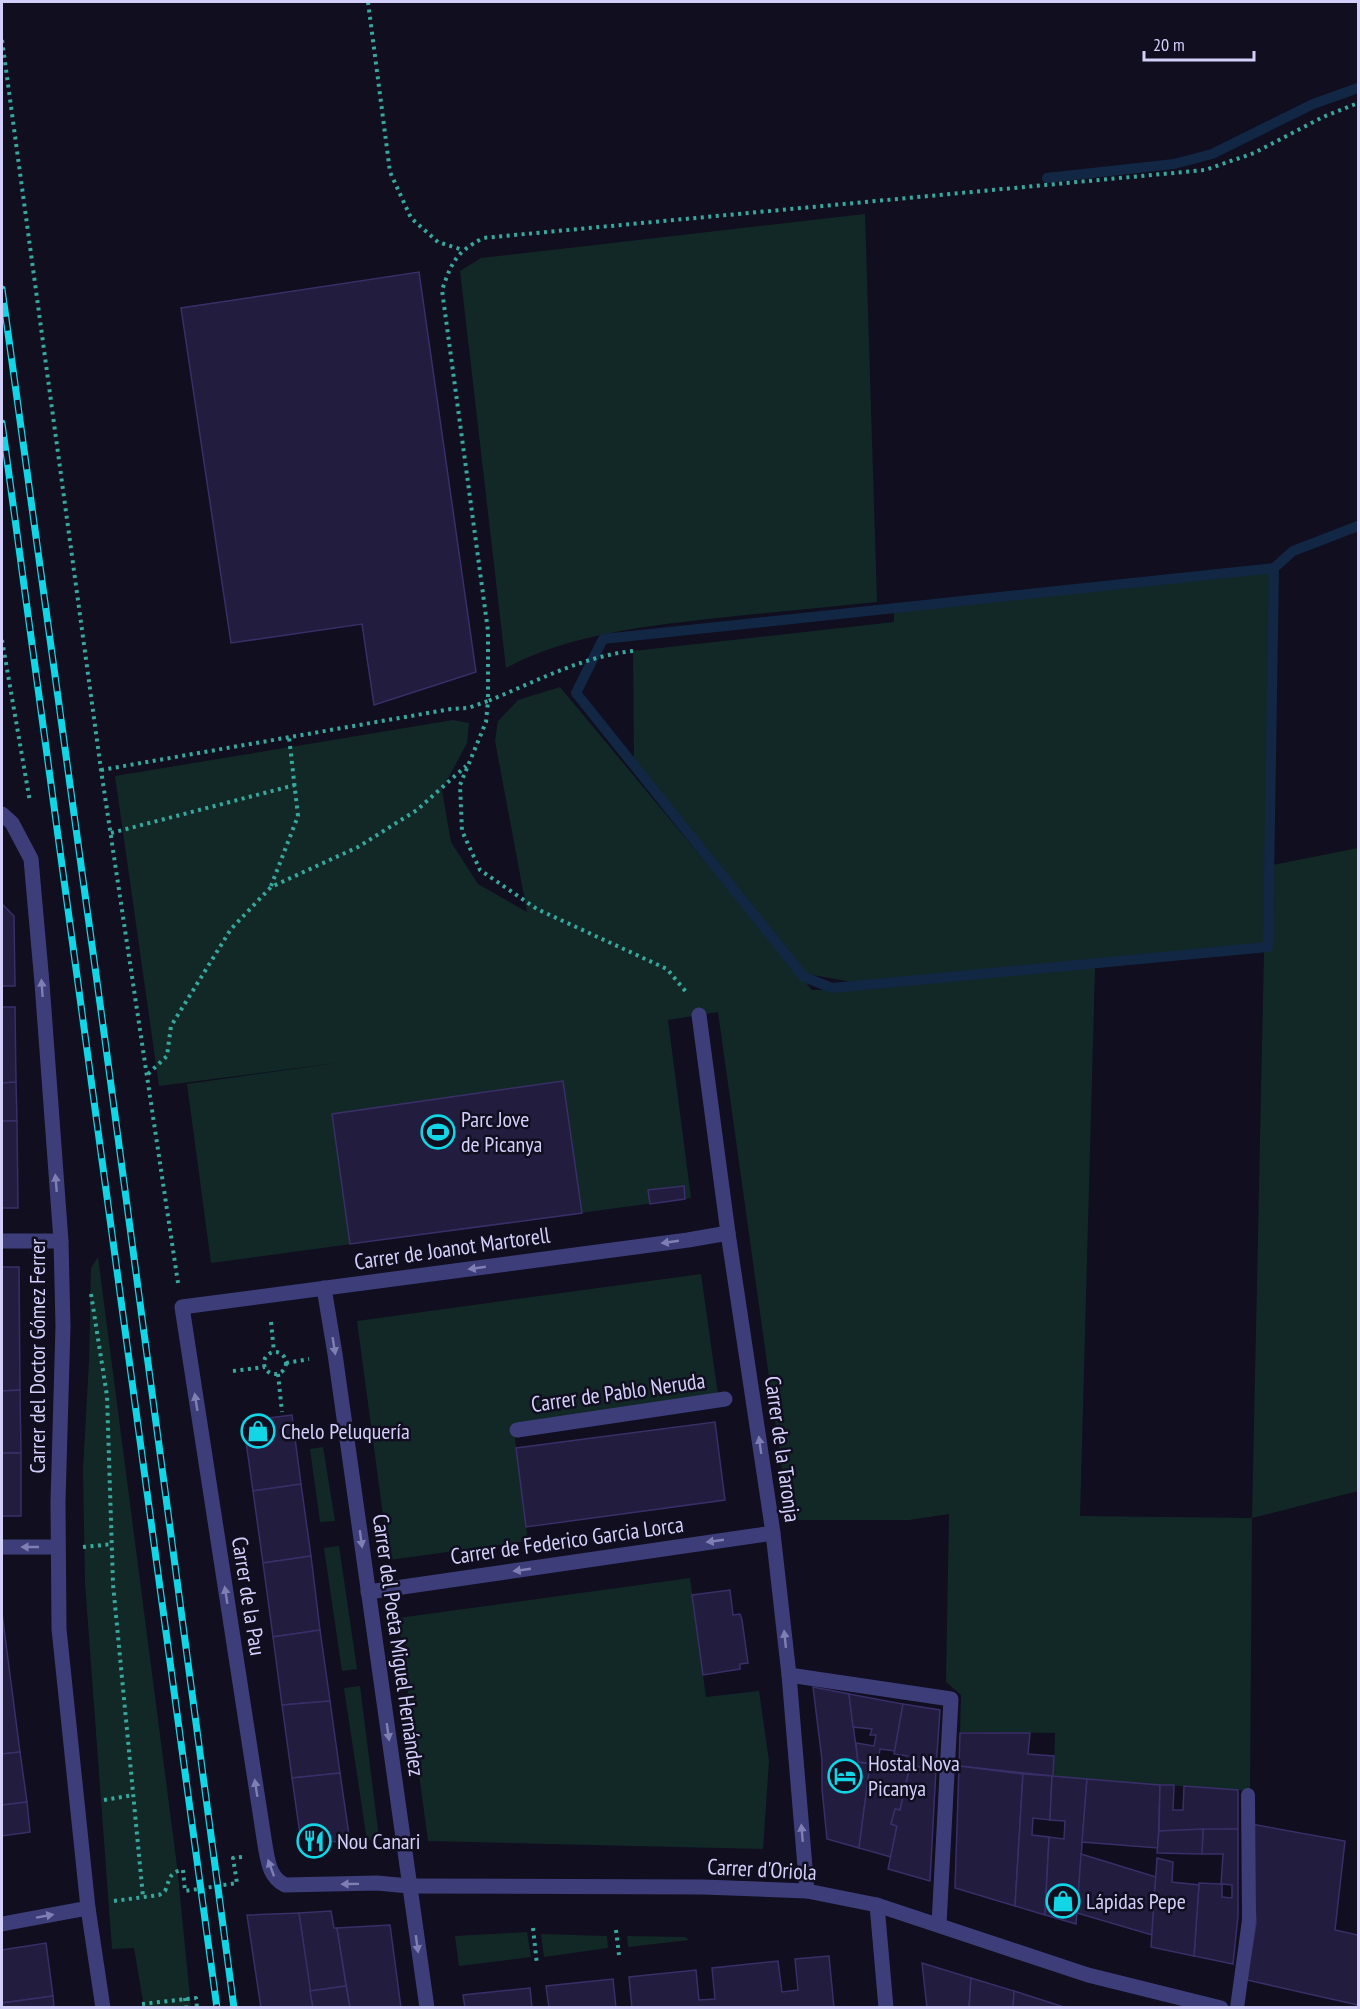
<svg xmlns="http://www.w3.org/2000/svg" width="1360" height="2009" viewBox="0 0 1360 2009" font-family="'PT Sans Narrow',sans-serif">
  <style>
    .green { fill: #122827; fill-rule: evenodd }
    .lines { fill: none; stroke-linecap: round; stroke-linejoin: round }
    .stream { stroke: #122744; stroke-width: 10 }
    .building { fill: #221c3e; stroke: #392f68; stroke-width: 1.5; fill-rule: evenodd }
    .path { stroke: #37a89e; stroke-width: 4; stroke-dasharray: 3 4.5; stroke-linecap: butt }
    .service { stroke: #3d3d7a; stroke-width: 14 }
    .pedestrian { stroke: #3d3d7a; stroke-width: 15 }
    .minor { stroke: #3d3d7a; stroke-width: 15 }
    .tertiary { stroke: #3d3d7a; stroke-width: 15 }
    .rail-casing { stroke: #12d6e5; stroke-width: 7 }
    .rail { stroke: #100e1f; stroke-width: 4.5; stroke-dasharray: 14; stroke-linecap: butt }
    .oneway { fill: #807fb4 }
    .labels { text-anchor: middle; stroke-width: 5; stroke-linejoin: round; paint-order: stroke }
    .poi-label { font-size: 22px; fill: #d3cffb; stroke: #100e1f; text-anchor: start }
    .street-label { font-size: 22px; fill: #d3cffb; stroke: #100e1f }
  </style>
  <rect width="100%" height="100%" fill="#100e1f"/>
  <!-- green -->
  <g class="green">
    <path d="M865 214 877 602C827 607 777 612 727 617 654 625 571 633 506 668L460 271 481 258Z"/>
    <path d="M1276 565 1267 866 1358 848V1491L1252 1518 1250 1791 1054 1777 1055 1733 960 1732 961 1695 946 1682 949 1514 909 1520H789L718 1012 668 1020 691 1198 211 1263 187 1084 344 1062 159 1086 115 776 453 720 469 723 467 743 442 790 451 842 478 884 527 912 495 741 498 721 518 700 560 687 812 990 886 988 807 974 634 766 633 651 894 622V612ZM1264 952 1252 1518 1080 1516 1095 967Z"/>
    <polygon points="98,1257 177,1866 191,2007 144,2007 134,1948 112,1949 85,1583 83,1470 89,1361 91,1268"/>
    <polygon points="701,1274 718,1395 513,1423 528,1541 389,1560 357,1321"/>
    <polygon points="323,1447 335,1521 320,1522 310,1449"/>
    <polygon points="339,1546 357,1669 342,1671 324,1548"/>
    <polygon points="690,1578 706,1697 759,1691 769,1761 763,1849 428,1841 398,1618"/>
    <polygon points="360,1686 379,1838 367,1841 344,1688"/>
    <polygon points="527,1932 531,1957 459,1966 455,1936"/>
    <polygon points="541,1934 607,1936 608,1948 544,1957"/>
    <polygon points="627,1936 685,1937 689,1940 628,1947"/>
  </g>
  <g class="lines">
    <!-- stream -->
    <g class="stream">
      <polyline points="1047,178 1174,164 1212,154 1313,104 1358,88"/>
      <polyline points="1274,568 603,639 576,693 804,977 832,988 1268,947 1274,568 1293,551 1358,526"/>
    </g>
  </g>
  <!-- building -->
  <g class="building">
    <polygon points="419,272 476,672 374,705 362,624 231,643 181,308"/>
    <polygon points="2,904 14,916 15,986 2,986"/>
    <polygon points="2,1007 15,1007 16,1082 2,1083"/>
    <polygon points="563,1081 582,1213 350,1244 332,1114"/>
    <polygon points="16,1082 17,1121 2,1121 2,1083"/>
    <polygon points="2,1121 17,1121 18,1208 2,1208"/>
    <polygon points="684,1186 685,1199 650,1204 648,1190"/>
    <polygon points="2,1267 19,1267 20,1390 2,1391"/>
    <polygon points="20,1390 21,1453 2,1453 2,1391"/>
    <polygon points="292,1415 301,1484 253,1491 243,1421"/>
    <polygon points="715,1422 725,1500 526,1527 516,1448"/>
    <rect x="2" y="1453" width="19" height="63"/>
    <polygon points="301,1484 311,1556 263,1563 253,1491"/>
    <polygon points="311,1556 320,1630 273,1637 263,1563"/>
    <polygon points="730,1590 733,1615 740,1614 742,1620 748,1663 740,1664 740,1669 703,1675 692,1595"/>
    <polygon points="2,1613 20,1752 2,1754"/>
    <polygon points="320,1630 330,1701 282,1705 273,1637"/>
    <polygon points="813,1687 849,1694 858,1762 870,1764 859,1848 827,1839 822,1789 822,1760"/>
    <polygon points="849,1694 903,1704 895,1751 880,1749 878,1764 858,1762 856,1743 874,1746 876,1735 870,1735 872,1729 853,1727"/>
    <polygon points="330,1701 340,1773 292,1778 282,1705"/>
    <polygon points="903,1704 940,1710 936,1769 906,1766 907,1756 894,1754"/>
    <polygon points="960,1733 1030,1733 1028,1754 1054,1756 1053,1776 959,1766"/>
    <polygon points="20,1752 27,1802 2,1805 2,1754"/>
    <polygon points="870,1764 910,1766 900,1810 895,1809 891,1824 897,1826 891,1857 859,1848"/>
    <polygon points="910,1766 936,1769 930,1881 888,1869 897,1826 891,1824 895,1809 900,1810"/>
    <polygon points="959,1766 1023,1774 1015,1906 955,1888"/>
    <polygon points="340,1773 350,1842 301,1841 292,1778"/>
    <polygon points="1023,1774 1052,1776 1050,1820 1033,1818 1032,1835 1049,1837 1045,1915 1015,1906"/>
    <polygon points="1052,1776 1087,1779 1076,1924 1045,1915 1049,1837 1064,1839 1065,1821 1050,1820"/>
    <polygon points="1087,1779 1160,1785 1158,1848 1082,1842"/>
    <polygon points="1160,1785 1174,1785 1173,1810 1183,1810 1184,1786 1238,1790 1238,1829 1159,1831"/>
    <polygon points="27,1802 30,1832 2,1836 2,1805"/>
    <polygon points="1251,1824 1345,1841 1335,1930 1358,1935 1358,2005 1247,1980 1256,1923"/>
    <path d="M1203 1829H1238V1916L1233 1964 1194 1956 1199 1883 1221 1884 1223 1854H1202ZM1222 1884 1232 1885V1898L1222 1897Z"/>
    <polygon points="1203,1829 1202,1854 1157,1853 1159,1831"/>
    <polygon points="1081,1854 1156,1877 1152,1935 1077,1913"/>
    <polygon points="1157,1858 1173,1862 1172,1882 1199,1885 1194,1956 1151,1947"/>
    <polygon points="331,1911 334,1928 337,1928 346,1986 310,1991 299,1913"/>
    <polygon points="299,1913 313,2008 261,2008 247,1915"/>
    <polygon points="390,1925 401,2008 350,2008 337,1928"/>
    <polygon points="46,1943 53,1996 2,2003 2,1950"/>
    <polygon points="829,1956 834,2008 632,2008 629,1977 696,1970 699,2000 715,1999 712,1968 778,1961 782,1992 798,1990 795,1959"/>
    <polygon points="922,1963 971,1978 969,2008 927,2008"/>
    <polygon points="971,1978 1014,1991 1013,2008 969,2008"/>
    <polygon points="613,1979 616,2008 549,2008 546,1986"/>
    <polygon points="346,1986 350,2008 313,2008 310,1991"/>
    <polygon points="530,1988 532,2008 465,2008 463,1995"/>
    <polygon points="1014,1991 1039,1999 1067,2008 1013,2008"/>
    <polygon points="53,1996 54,2008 2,2008 2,2003"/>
  </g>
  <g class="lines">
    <!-- path -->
    <g class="path">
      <polyline points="368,2 390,172 411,218 438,242 463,250"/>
      <polyline points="2,40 101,770 178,1283"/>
      <polyline points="2,640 30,802"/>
      <path d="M633 651C583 656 535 682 488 701L486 722 460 785 462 831 480 870 537 909 667 969 687 993"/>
      <path d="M101 770 451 709 468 708 488 701V631L442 290C452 262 455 253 483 238L1205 170 1254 153 1323 117 1358 103"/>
      <polyline points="111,833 295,785"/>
      <polyline points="271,886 298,816 289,737"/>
      <polyline points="148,1074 167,1056 171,1026 231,929 271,887 358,847 417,810 466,766"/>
      <polyline points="91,1294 107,1396 113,1584 143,1897"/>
      <polyline points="271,1322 274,1352"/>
      <circle cx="275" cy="1363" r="11"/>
      <polyline points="286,1363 309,1359"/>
      <polyline points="233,1371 265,1367"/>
      <polyline points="278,1374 282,1412"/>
      <polyline points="83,1547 112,1544"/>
      <polyline points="104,1800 133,1795"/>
      <path d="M114 1901 159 1895 165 1891C170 1879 169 1872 183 1870L185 1891 237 1883 233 1858 242 1857"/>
      <polyline points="533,1928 537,1965"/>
      <polyline points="616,1930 619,1955"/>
      <polyline points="185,1998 186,2008"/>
      <polyline points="142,2004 196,1998 197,2008"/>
    </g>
    <!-- service -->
    <polyline class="service" points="1237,2008 1249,1920 1248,1795"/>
    <!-- pedestrian -->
    <polyline class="pedestrian" points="517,1430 725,1399"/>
    <!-- minor -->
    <g class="minor">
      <polyline points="2,814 12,823 31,859 42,983 61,1241 63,1326 58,1501 59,1629 88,1908 2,1924"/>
      <polyline points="699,1015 728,1233 773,1533 789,1675 807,1891"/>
      <polyline points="2,1241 61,1241"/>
      <polyline points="324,1288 335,1354 427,2008"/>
      <polyline points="2,1547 58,1547"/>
      <polyline points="368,1592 773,1533"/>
      <polyline points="789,1675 951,1699 939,1924"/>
      <path d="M409 1886 377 1883 285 1885C269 1877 268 1861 265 1845L182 1307 688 1240 728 1233"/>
      <polyline points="877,1905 886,2008"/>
    </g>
    <!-- tertiary -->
    <g class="tertiary">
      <polyline points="409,1886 703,1887 807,1891 877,1905 1088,1975 1221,2008"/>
      <polyline points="88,1908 103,2008"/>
    </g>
    <!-- rail casing -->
    <g class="rail-casing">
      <g id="rail">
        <polyline points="2,289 105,1040 234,2008"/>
        <polyline points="2,423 217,2008"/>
      </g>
    </g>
    <!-- rail -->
    <use href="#rail" class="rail"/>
  </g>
  <!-- one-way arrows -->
  <defs><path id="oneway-solid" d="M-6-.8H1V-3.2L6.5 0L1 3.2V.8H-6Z" transform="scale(1.5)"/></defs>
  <g class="oneway">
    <use href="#oneway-solid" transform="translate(42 988) rotate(-94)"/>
    <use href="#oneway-solid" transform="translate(56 1183) rotate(-95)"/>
    <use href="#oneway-solid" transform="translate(670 1242) rotate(172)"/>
    <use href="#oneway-solid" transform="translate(477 1268) rotate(172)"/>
    <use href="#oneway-solid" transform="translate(334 1346) rotate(81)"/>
    <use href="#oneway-solid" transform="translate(196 1402) rotate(-99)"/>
    <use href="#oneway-solid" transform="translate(760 1445) rotate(-98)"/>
    <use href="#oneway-solid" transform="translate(361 1539) rotate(82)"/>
    <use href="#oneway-solid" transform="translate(715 1541) rotate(172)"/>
    <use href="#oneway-solid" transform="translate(30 1547) rotate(-180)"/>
    <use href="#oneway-solid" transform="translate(522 1570) rotate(172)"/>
    <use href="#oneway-solid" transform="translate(226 1595) rotate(-99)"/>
    <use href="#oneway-solid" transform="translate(785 1639) rotate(-96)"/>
    <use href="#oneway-solid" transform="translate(388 1732) rotate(82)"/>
    <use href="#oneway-solid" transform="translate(256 1788) rotate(-99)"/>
    <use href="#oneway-solid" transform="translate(802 1833) rotate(-95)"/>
    <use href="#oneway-solid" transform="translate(271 1868) rotate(-110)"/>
    <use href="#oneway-solid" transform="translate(350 1884) rotate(179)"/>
    <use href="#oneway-solid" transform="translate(45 1916) rotate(-10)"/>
    <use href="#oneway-solid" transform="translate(417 1944) rotate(82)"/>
  </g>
  <!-- icons -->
  <defs>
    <g id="stadium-ring" transform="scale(1.725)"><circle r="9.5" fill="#100e1f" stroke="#12d6e5" stroke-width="1.5"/><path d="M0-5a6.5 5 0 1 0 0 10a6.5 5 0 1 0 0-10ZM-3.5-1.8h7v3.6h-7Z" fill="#12d6e5"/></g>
    <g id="shop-ring" transform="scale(1.725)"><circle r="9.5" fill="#100e1f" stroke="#12d6e5" stroke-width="1.5"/><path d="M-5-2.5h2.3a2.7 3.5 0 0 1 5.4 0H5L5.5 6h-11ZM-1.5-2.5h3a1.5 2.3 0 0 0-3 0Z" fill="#12d6e5"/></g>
    <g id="hotel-ring" transform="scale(1.725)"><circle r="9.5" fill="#100e1f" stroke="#12d6e5" stroke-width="1.5"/><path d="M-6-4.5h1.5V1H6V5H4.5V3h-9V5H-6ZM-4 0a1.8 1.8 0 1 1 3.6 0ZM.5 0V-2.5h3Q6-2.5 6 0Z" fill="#12d6e5"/></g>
    <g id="restaurant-ring" transform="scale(1.725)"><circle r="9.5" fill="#100e1f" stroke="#12d6e5" stroke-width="1.5"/><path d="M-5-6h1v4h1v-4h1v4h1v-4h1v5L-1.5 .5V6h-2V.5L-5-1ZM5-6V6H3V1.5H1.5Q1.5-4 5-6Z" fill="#12d6e5"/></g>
  </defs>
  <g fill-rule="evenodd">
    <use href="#stadium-ring" x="438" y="1132"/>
    <use href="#shop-ring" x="258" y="1431"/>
    <use href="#hotel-ring" x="845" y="1776"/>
    <use href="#restaurant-ring" x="314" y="1841"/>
    <use href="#shop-ring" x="1063" y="1901"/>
  </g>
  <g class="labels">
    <!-- poi labels -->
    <g class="poi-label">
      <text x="461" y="1127">Parc Jove<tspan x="461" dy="25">de Picanya</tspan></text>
      <text x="281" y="1439">Chelo Peluquería</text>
      <text x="868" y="1771">Hostal Nova<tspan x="868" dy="25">Picanya</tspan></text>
      <text x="337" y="1849">Nou Canari</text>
      <text x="1086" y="1909">Lápidas Pepe</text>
    </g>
    <!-- street labels -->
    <g class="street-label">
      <text transform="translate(452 1248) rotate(-8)" y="8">Carrer de Joanot Martorell</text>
      <text transform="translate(37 1356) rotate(-90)" y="8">Carrer del Doctor Gómez Ferrer</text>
      <text transform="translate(618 1392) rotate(-8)" y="8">Carrer de Pablo Neruda</text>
      <text transform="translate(783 1449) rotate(82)" y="8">Carrer de la Taronja</text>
      <text transform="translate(567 1540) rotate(-8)" y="8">Carrer de Federico Garcia Lorca</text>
      <text transform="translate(249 1596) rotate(81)" y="8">Carrer de la Pau</text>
      <text transform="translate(399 1645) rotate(82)" y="8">Carrer del Poeta Miguel Hernández</text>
      <text transform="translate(762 1869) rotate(3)" y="8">Carrer d'Oriola</text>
    </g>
  </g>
  <!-- border -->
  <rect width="1360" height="2009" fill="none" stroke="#d3cffb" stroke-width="6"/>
  <!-- scale -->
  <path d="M1144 51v9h110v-9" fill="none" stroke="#d3cffb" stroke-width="3"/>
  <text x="1153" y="51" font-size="18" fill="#d3cffb" stroke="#100e1f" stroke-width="4.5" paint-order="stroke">20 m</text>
</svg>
